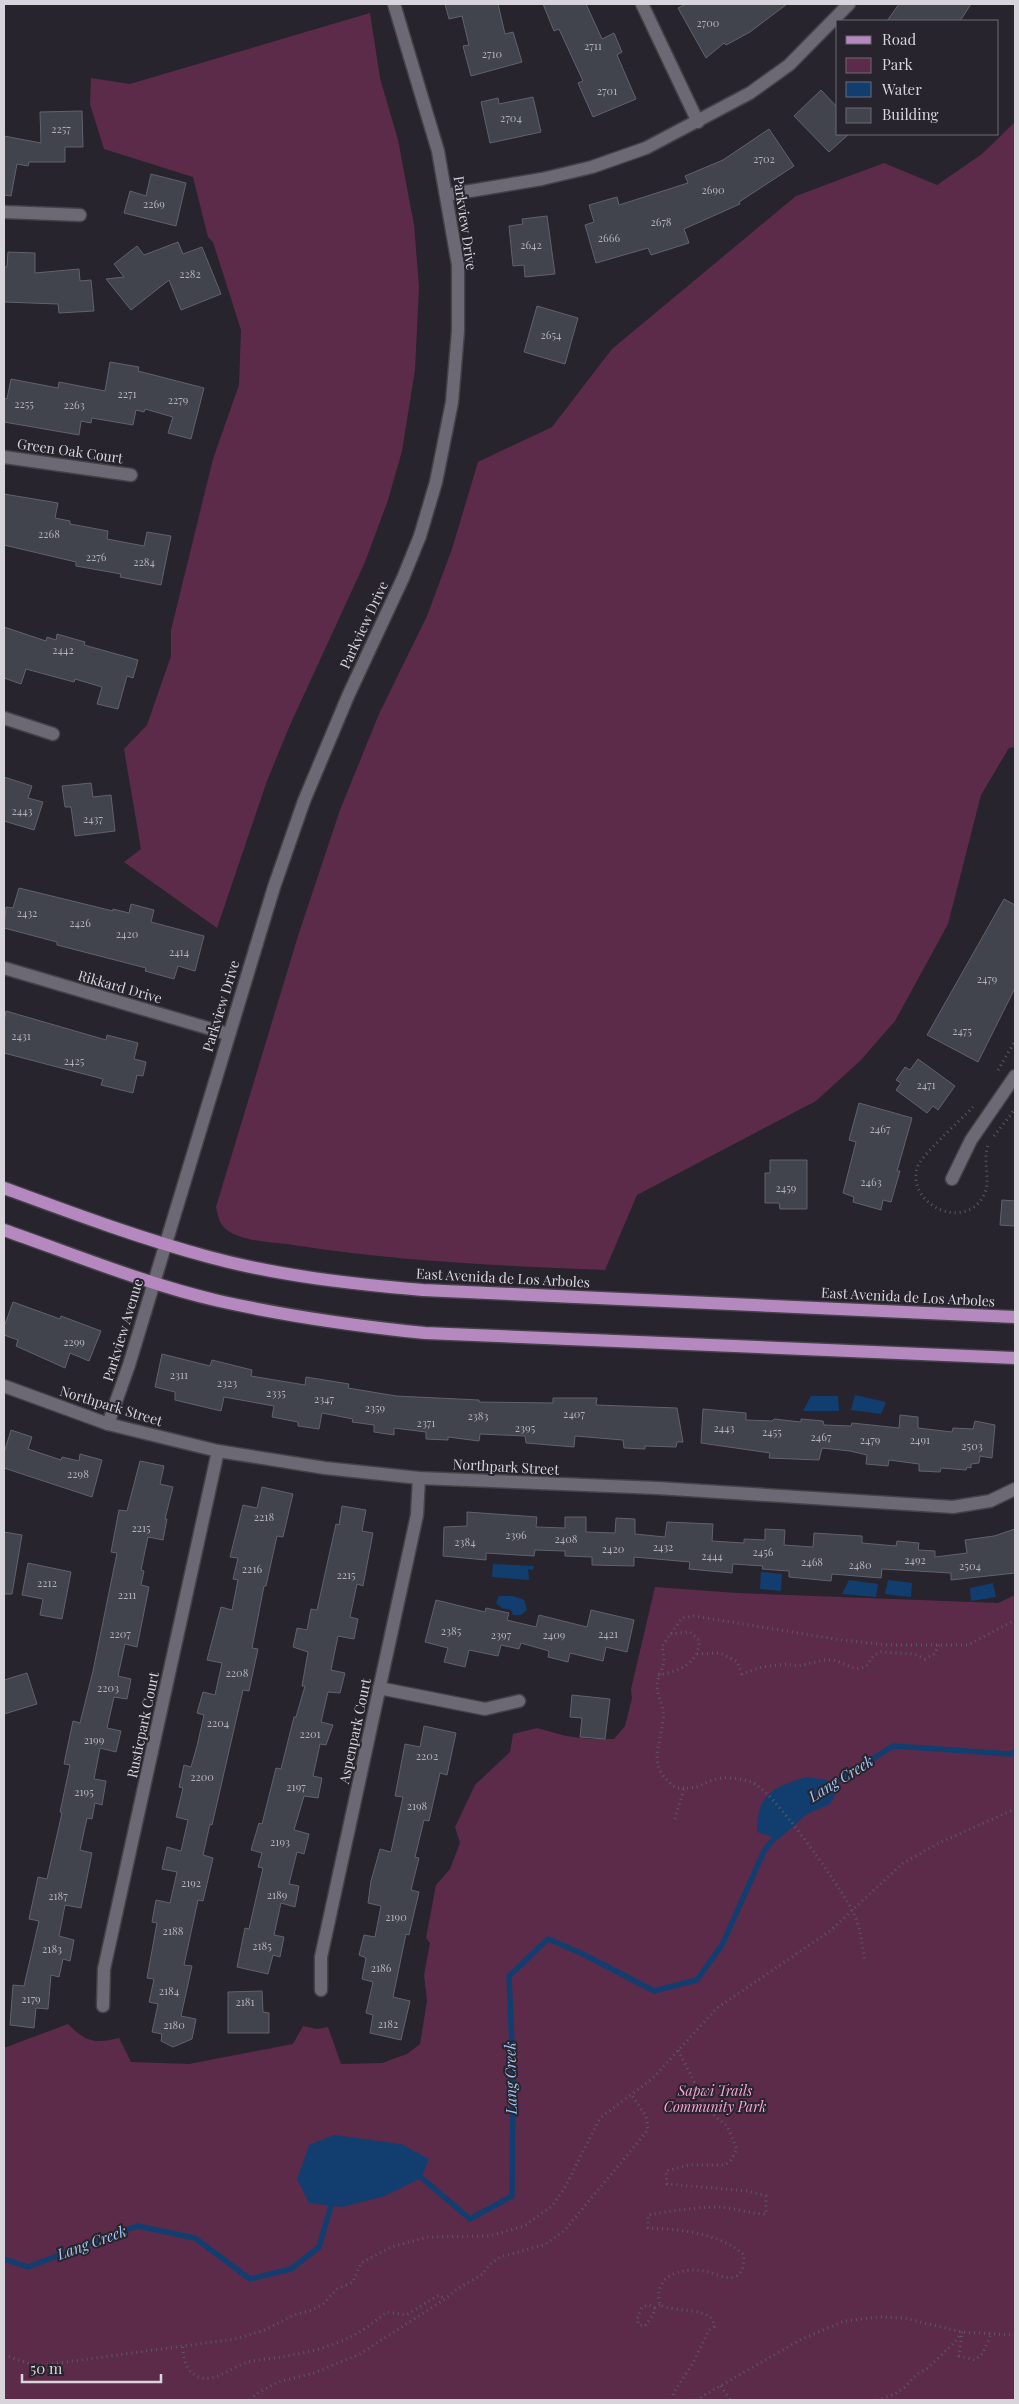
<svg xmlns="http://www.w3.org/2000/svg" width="1019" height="2404" viewBox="0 0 1019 2404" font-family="'Playfair Display',serif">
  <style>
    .green { fill: #5c2b49 }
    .water { fill: #123e6f }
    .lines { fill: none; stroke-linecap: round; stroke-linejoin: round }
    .stream { stroke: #123e6f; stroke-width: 5.5 }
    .building { fill: #41434d; stroke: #60626d }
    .minor-casing { stroke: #444148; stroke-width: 15 }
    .major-casing { stroke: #444148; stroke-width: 15 }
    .path { stroke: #5c5961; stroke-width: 3; stroke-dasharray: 1 4; stroke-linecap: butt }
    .minor { stroke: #6c6974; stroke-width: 12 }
    .major { stroke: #b589bf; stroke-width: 12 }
    .labels { text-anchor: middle; stroke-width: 4; stroke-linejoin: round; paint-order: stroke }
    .number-label { font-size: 11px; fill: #b2b0b8 }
    .street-label { font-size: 14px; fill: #d7d5db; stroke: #27242d }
    .park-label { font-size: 14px; font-style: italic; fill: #fba0d5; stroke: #27242d }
    .water-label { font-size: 15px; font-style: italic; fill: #a0c5f2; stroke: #27242d }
  </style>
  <rect width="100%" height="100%" fill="#27242d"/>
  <!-- green -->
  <g class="green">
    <polygon points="370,13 380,78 398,140 414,225 419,287 415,370 402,451 388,500 365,562 290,725 267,781 217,928 124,862 141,849 124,749 147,725 171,656 171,630 213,459 239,385 241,330 213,242 208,237 193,177 104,149 90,104 91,78 130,84"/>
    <path d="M1015 122V747L1009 748 981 795 948 924 895 1021 860 1061 816 1101 637 1195 605 1270C500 1266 397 1261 293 1245 273 1242 243 1242 227 1230 219 1224 218 1216 216 1207L298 936 340 810 379 714 427 616 452 549 478 462 552 427 612 349 796 196 884 163 937 185 982 154Z"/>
    <path d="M655 1587 737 1593 998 1603 1015 1595V2400H4V2048L68 2024C86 2042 94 2044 119 2038L131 2062 189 2064 293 2044 303 2026 317 2029 328 2027 341 2064 382 2063 407 2054 420 2044 427 2001 424 1975 430 1943 426 1938 436 1885 450 1869 460 1843 455 1827 475 1785 510 1752 513 1734 537 1728 566 1736 590 1739H614L625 1726 632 1698 631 1689Z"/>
  </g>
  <!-- water -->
  <g class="water">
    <polygon points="855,1395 886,1402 881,1414 851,1410"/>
    <polygon points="811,1396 838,1396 839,1411 803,1411"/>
    <polygon points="493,1564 534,1566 533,1570 528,1569 529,1580 492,1577"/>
    <polygon points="761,1572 782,1574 781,1591 760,1589"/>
    <polygon points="849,1580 878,1584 876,1597 842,1594"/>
    <polygon points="888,1580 912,1583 911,1597 885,1594"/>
    <polygon points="993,1583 996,1597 971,1601 970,1588"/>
    <polygon points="499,1596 513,1596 524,1600 527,1610 521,1615 513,1615 511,1610 502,1608 496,1603"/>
    <path d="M806 1777 828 1780 837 1791 830 1804 807 1814 779 1839 757 1832C757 1794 772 1788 806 1777Z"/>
    <polygon points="334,2135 401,2144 429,2159 421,2178 385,2196 342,2207 309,2203 297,2179 309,2145"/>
  </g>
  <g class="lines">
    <!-- stream -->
    <g class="stream">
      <polyline points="825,1789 893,1746 1011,1754 1015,1752"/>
      <polyline points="416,2173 470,2219 512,2196 513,2071 509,1976 548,1939 583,1954 654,1991 697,1980 722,1945 764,1851 779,1832"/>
      <polyline points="4,2259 28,2267 137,2226 195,2238 250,2279 291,2269 319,2247 333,2199"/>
    </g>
  </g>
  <!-- building -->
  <g class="building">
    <polygon points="445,4 498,4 505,34 513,32 522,62 471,76 463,46 469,45 462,16 449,19"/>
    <polygon points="543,4 586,4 602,39 614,33 622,52 617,55 636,99 593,117 578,83 583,81 559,29 554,31"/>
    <polygon points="686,4 787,4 750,32 726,45 724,43 706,58 678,8"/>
    <polygon points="899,4 971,4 960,21 887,21"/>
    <polygon points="821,90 838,108 838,134 849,134 829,152 794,116"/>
    <polygon points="533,97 541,132 490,143 481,102 498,98 499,104"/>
    <polygon points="82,111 83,147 65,147 65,162 29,162 28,166 17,164 11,196 4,195 4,136 41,143 40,112"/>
    <polygon points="769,129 794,166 739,202 740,204 684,229 689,243 651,255 648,248 596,263 585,225 594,222 589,205 617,197 619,205 688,183 685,176 723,160"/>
    <polygon points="151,174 186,183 176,226 124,213 130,191 146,196"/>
    <polygon points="547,216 555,274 525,277 524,265 513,266 509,226 523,224 522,219"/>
    <polygon points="178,242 183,254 202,247 221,294 181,310 169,280 131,310 106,279 124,277 114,264 137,246 144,255"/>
    <polygon points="8,252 35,253 35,273 79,269 80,281 91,280 94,311 59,313 58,304 4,302 4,267 7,267"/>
    <polygon points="537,306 578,318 565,364 524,352"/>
    <polygon points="110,362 139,367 138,371 204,388 191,439 168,433 173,417 145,409 144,412 136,410 133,425 92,418 91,423 81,421 79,435 4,422 4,398 7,399 11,379 58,388 59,382 105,391"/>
    <polygon points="4,494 58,503 55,518 70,521 70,524 108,531 107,539 144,546 147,532 171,536 161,585 120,577 121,574 76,566 76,562 4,545"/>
    <polygon points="4,627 46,641 47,637 56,640 57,634 85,642 84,645 138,660 133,678 127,676 118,709 97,704 102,687 75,679 74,682 26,669 21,684 4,678"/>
    <polygon points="4,777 32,786 28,798 43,802 34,830 4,821"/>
    <polygon points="91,783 93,797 111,795 115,831 75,836 71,807 65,807 62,786"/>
    <polygon points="19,888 113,911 113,909 129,913 131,904 154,910 151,922 204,936 195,971 178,966 174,979 145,971 146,968 57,945 57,942 4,928 6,907 13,908"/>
    <polygon points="1004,899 1015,905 1015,988 978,1062 927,1035"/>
    <polygon points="6,1011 106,1040 107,1035 138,1043 134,1059 146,1062 143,1076 137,1075 133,1093 101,1085 103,1079 4,1053 4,1021"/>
    <polygon points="918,1059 955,1086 938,1110 933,1106 927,1113 896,1090 901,1083 896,1080 905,1067 910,1070"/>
    <polygon points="859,1103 912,1118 897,1171 900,1171 891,1202 883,1200 881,1210 853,1202 854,1197 843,1193 856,1142 849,1140"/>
    <polygon points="770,1160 807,1160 807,1209 780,1209 779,1203 765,1203 765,1173 770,1173"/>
    <polygon points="1002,1200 1015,1201 1015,1226 1000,1225"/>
    <polygon points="13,1302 60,1319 61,1316 101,1331 89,1361 70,1353 65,1368 16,1346 18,1340 4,1335 4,1327"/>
    <polygon points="162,1354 210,1366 212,1360 252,1370 251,1376 305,1385 306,1377 349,1384 348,1388 396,1396 479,1400 479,1402 553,1403 553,1398 597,1398 596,1405 677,1408 683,1442 677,1442 676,1447 645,1446 645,1449 624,1448 623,1440 575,1436 574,1447 526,1443 525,1436 480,1434 479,1441 448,1437 448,1440 426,1439 426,1432 394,1428 394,1435 374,1432 374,1425 352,1422 353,1419 322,1413 319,1429 298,1426 298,1422 272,1417 274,1406 224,1397 221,1411 175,1400 175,1392 155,1387"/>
    <polygon points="703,1409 746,1413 746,1420 772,1421 774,1419 801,1422 801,1419 823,1421 824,1425 851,1426 852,1423 899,1428 900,1415 918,1417 918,1428 952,1432 953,1428 973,1429 975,1421 995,1425 992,1458 980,1456 979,1463 971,1464 971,1468 967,1467 966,1470 941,1468 940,1472 919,1471 919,1464 889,1460 888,1466 866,1464 867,1455 850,1451 822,1448 819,1460 769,1458 770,1453 701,1443"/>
    <polygon points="11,1430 32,1437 28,1449 61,1460 62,1457 79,1461 80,1454 102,1460 92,1497 4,1468 4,1453"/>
    <polygon points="140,1461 164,1466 160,1484 173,1487 165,1519 167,1519 163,1540 148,1537 141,1570 144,1571 141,1585 149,1587 137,1647 125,1644 118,1676 131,1679 127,1699 114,1697 107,1728 121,1731 116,1752 100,1748 94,1779 106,1781 102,1805 95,1803 92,1819 87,1818 80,1850 92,1853 81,1908 65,1905 59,1936 74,1940 70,1961 63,1959 59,1977 51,1975 48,2009 36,2008 34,2028 10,2025 13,1985 24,1986 39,1921 29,1919 38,1877 47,1879 62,1813 60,1812 70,1765 64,1764 73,1721 80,1723 93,1671 117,1553 111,1552 119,1510 127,1511"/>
    <polygon points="262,1487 293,1494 283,1537 277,1536 266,1586 264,1586 252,1648 258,1649 249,1691 243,1690 212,1825 210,1824 203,1855 213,1858 203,1901 198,1900 184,1965 192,1966 181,2016 196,2019 192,2039 173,2047 161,2041 162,2034 152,2032 158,2004 149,2002 154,1979 147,1978 157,1923 152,1922 156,1900 170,1903 177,1872 162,1869 167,1847 181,1851 188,1820 176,1817 183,1788 179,1787 184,1765 191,1767 197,1746 204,1715 197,1713 203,1692 215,1695 222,1663 207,1660 221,1607 232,1610 238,1580 233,1579 238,1558 230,1557 243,1505 257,1508"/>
    <polygon points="342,1506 366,1510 362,1531 373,1533 363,1586 357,1584 350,1617 358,1619 354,1639 338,1636 331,1670 345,1673 340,1693 328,1692 321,1722 333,1725 326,1745 320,1744 313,1776 322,1778 318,1798 304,1796 294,1830 309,1834 304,1854 297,1852 289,1884 299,1886 295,1907 281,1903 274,1935 284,1937 280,1957 273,1955 268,1974 237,1967 245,1928 249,1929 263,1868 258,1867 262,1853 251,1850 259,1823 262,1824 276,1768 281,1769 294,1717 296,1717 305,1686 302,1686 308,1652 293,1647 297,1628 307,1630 311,1609 317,1610 336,1524 339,1525"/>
    <polygon points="467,1512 537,1517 536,1527 565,1528 565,1517 586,1517 586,1532 615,1533 616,1518 635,1519 635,1534 665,1537 667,1522 713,1524 712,1541 744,1543 744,1539 765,1540 765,1529 785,1530 784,1545 813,1547 814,1533 862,1536 862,1543 896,1546 897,1541 919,1543 918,1550 935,1551 935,1557 967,1553 965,1540 994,1536 1015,1529 1015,1573 951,1580 951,1573 882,1569 881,1578 832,1574 831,1581 789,1577 789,1571 762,1569 763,1566 733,1564 732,1573 689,1569 690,1562 634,1557 634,1566 592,1565 592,1557 565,1556 565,1551 535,1550 534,1556 486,1553 486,1560 443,1556 444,1527 467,1526"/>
    <polygon points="4,1532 22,1535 12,1594 4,1594"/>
    <polygon points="28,1563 71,1572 62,1619 40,1615 43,1599 22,1595"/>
    <polygon points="436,1600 485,1612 486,1608 509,1613 507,1620 536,1627 539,1615 587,1627 591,1610 634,1620 627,1652 606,1647 603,1661 570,1653 568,1662 548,1657 549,1651 521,1643 519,1649 501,1645 498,1656 469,1650 465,1667 444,1662 448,1648 425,1642"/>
    <polygon points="27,1673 37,1704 4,1714 4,1680"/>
    <polygon points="572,1695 610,1699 605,1739 580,1737 582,1718 570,1717"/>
    <polygon points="424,1726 456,1733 447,1775 440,1773 429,1821 424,1820 415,1857 419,1858 411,1890 419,1892 409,1935 406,1934 393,1997 410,2001 401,2040 370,2033 373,2015 366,2013 373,1982 362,1979 366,1958 359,1955 364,1935 375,1937 381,1906 368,1903 371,1881 380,1849 391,1852 403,1797 395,1796 405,1744 420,1747"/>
    <polygon points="262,1991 263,2012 269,2013 269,2033 228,2033 228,1992"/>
  </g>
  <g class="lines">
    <!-- minor casing -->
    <g class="minor-casing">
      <g id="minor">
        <polyline points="642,4 698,122"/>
        <polyline points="446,195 542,179 592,167 646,148 750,93 789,65 849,4"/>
        <polyline points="4,212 80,215"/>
        <polyline points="4,457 131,475"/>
        <polyline points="4,718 53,734"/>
        <polyline points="4,968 228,1034"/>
        <polyline points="952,1179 971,1140 1015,1076"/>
        <polyline points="4,1386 108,1424 218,1451 325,1468 419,1478 657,1488 953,1507 990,1501 1015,1489"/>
        <polyline points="108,1424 129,1365 274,887 304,801 348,696 403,578 420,536 436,482 452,402 458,331 458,265 438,151 394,4"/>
        <polyline points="379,1688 485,1709 519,1701"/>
        <polyline points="321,1990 321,1957 417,1515 419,1478"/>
        <polyline points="103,2006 104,1969 218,1451"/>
      </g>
    </g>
    <!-- major casing -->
    <g class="major-casing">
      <g id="major">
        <path d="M4 1188C72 1213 139 1238 209 1257 279 1276 352 1284 423 1290L1015 1317"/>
        <path d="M4 1230C75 1255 146 1284 219 1301 287 1316 356 1326 425 1333L1015 1358"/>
      </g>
    </g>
    <!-- path -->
    <g class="path">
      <polyline points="998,1070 1015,1041"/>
      <path d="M973 1107C962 1119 920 1156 917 1168 907 1205 965 1232 984 1195 992 1179 981 1161 989 1143"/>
      <polyline points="994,1136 1015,1109"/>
      <polyline points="697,1654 720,1653 737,1661 742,1674 762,1667 786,1664 798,1666 824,1660 834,1660 856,1669 862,1668 867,1665 874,1655 881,1652 914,1654 925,1659 934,1654 939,1645"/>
      <path d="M658 1675C678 1672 700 1663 699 1640L690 1632 670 1634"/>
      <path d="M684 1788H676C646 1765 660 1750 663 1720 665 1707 657 1696 657 1686 657 1676 663 1670 664 1661 664 1656 663 1650 662 1646L682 1618 694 1616 835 1639 888 1645H968L1015 1620"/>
      <path d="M675 1819 684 1788C702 1788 699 1784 713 1780 724 1776 740 1778 751 1782 771 1787 841 1888 852 1910 861 1927 862 1944 865 1962"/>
      <polyline points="655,2308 649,2305 642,2307 637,2319 639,2325 645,2326 653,2315 655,2308 660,2305"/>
      <path d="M183 2347C183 2356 185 2366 191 2372 209 2389 230 2367 248 2362 258 2359 271 2359 282 2357 305 2353 332 2347 352 2336 365 2330 376 2320 387 2312L406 2315 439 2295 445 2299"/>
      <polyline points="4,2355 36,2366 235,2339 265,2330 294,2315 312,2310 323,2304 337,2289 353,2282 361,2263 391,2247 427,2237 490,2236 524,2226 552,2206 564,2189 600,2118 653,2078 717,2008 830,1931 903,1863 941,1842 1015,1809"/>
      <polyline points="721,2386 730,2400"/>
      <polyline points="250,2400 256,2394 278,2382 314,2373 360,2354 445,2299 457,2289 483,2274 489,2265 500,2257 544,2245 564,2231 648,2130 646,2116 631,2094"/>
      <path d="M672 2400 674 2392 693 2363 709 2330 714 2327C715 2306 675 2313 660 2305 652 2276 681 2267 704 2271 713 2272 725 2280 734 2277 744 2274 744 2263 744 2255 720 2233 679 2229 648 2228V2215C672 2211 695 2207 719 2207 735 2208 750 2214 766 2214V2196L748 2191 667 2184 666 2171 690 2165H725L731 2160 737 2149 727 2126 704 2107 700 2093 678 2050"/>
      <polyline points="696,2400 800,2340 844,2321 879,2317 904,2318 962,2332 1015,2335"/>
      <polyline points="877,2400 895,2394 905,2387 917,2374 928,2368 955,2342 962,2332 959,2356 975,2360 983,2353 991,2334"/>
    </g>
    <!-- minor -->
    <use href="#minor" class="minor"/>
    <!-- major -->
    <use href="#major" class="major"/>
  </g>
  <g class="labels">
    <!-- number labels -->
    <g class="number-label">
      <text x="708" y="27">2700</text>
      <text x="593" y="50">2711</text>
      <text x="492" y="58">2710</text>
      <text x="607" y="95">2701</text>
      <text x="511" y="122">2704</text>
      <text x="61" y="133">2257</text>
      <text x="764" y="163">2702</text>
      <text x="713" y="194">2690</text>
      <text x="154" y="208">2269</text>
      <text x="661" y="226">2678</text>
      <text x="609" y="242">2666</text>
      <text x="531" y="249">2642</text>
      <text x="190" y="278">2282</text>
      <text x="551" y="339">2654</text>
      <text x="127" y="398">2271</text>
      <text x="178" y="404">2279</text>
      <text x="24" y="408">2255</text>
      <text x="74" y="409">2263</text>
      <text x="49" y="538">2268</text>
      <text x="96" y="561">2276</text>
      <text x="144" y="566">2284</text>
      <text x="63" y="654">2442</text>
      <text x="22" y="815">2443</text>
      <text x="93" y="823">2437</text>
      <text x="27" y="917">2432</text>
      <text x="80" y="927">2426</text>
      <text x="127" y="938">2420</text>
      <text x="179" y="956">2414</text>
      <text x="987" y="983">2479</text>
      <text x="962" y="1035">2475</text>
      <text x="21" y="1040">2431</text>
      <text x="74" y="1065">2425</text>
      <text x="926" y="1089">2471</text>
      <text x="880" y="1133">2467</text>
      <text x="871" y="1186">2463</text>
      <text x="786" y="1192">2459</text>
      <text x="74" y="1346">2299</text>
      <text x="179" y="1379">2311</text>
      <text x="227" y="1387">2323</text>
      <text x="276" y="1397">2335</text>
      <text x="324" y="1403">2347</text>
      <text x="375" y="1412">2359</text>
      <text x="574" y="1418">2407</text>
      <text x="478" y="1420">2383</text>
      <text x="426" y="1427">2371</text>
      <text x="525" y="1432">2395</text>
      <text x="724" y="1432">2443</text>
      <text x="772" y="1436">2455</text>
      <text x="821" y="1441">2467</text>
      <text x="870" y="1444">2479</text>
      <text x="920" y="1444">2491</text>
      <text x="972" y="1450">2503</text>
      <text x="78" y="1478">2298</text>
      <text x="264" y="1521">2218</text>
      <text x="141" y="1532">2215</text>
      <text x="516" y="1539">2396</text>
      <text x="566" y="1543">2408</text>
      <text x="465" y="1546">2384</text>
      <text x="663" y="1551">2432</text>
      <text x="613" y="1553">2420</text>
      <text x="763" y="1556">2456</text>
      <text x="712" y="1560">2444</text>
      <text x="915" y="1564">2492</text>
      <text x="812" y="1566">2468</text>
      <text x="860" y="1569">2480</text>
      <text x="970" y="1570">2504</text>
      <text x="252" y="1573">2216</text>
      <text x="346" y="1579">2215</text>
      <text x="47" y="1587">2212</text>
      <text x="127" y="1599">2211</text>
      <text x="451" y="1635">2385</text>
      <text x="120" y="1638">2207</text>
      <text x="608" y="1638">2421</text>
      <text x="501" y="1639">2397</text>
      <text x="554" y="1639">2409</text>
      <text x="237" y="1677">2208</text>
      <text x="108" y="1692">2203</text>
      <text x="218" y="1727">2204</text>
      <text x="310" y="1738">2201</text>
      <text x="94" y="1744">2199</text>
      <text x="427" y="1760">2202</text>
      <text x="202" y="1781">2200</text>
      <text x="296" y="1791">2197</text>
      <text x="84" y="1796">2195</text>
      <text x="417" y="1810">2198</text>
      <text x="280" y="1846">2193</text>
      <text x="191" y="1887">2192</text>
      <text x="277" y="1899">2189</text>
      <text x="58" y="1900">2187</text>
      <text x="396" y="1921">2190</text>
      <text x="173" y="1935">2188</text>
      <text x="262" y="1950">2185</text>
      <text x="52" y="1953">2183</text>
      <text x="381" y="1972">2186</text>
      <text x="169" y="1995">2184</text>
      <text x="31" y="2003">2179</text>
      <text x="245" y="2006">2181</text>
      <text x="388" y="2028">2182</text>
      <text x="174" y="2029">2180</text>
    </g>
    <!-- street labels -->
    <g class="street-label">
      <text transform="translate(465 223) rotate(82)" y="5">Parkview Drive</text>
      <text transform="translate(70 451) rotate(8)" y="5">Green Oak Court</text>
      <text transform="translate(364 625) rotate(-65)" y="5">Parkview Drive</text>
      <text transform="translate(120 987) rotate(16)" y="5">Rikkard Drive</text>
      <text transform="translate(221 1006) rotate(-73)" y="5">Parkview Drive</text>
      <text transform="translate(503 1278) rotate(3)" y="5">East Avenida de Los Arboles</text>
      <text transform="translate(908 1297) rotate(3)" y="5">East Avenida de Los Arboles</text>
      <text transform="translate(123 1330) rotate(-73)" y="5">Parkview Avenue</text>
      <text transform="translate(111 1406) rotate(17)" y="5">Northpark Street</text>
      <text transform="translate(506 1467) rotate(3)" y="5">Northpark Street</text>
      <text transform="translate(143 1725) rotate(-78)" y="5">Rusticpark Court</text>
      <text transform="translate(355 1731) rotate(-78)" y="5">Aspenpark Court</text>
    </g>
    <!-- park labels -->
    <g class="park-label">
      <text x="715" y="2096">Sapwi Trails<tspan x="715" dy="16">Community Park</tspan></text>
    </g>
    <!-- water labels -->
    <g class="water-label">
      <text transform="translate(841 1779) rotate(-32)" y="5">Lang Creek</text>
      <text transform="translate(511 2078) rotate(-91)" y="5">Lang Creek</text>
      <text transform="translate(92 2243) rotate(-20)" y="5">Lang Creek</text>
    </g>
  </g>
  <!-- border -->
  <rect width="1019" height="2404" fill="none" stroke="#d7d5db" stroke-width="10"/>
  <!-- legend -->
  <rect x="836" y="20" width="162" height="115" fill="#27242d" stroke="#6d6b73"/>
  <rect x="846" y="36" width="25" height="8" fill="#b589bf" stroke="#6d6b73"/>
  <text x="882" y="45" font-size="15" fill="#d7d5db">Road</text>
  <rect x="846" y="58" width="25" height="15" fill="#5c2b49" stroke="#6d6b73"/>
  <text x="882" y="70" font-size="15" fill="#d7d5db">Park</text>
  <rect x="846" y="82" width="25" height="15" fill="#123e6f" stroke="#6d6b73"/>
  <text x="882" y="95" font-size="15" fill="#d7d5db">Water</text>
  <rect x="846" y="108" width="25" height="15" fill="#41434d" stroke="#6d6b73"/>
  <text x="882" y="120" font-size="15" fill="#d7d5db">Building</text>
  <!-- scale -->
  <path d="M22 2374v8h139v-8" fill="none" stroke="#d7d5db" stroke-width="2.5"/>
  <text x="30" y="2374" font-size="15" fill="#d7d5db" stroke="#27242d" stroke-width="4" paint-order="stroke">50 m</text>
</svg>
